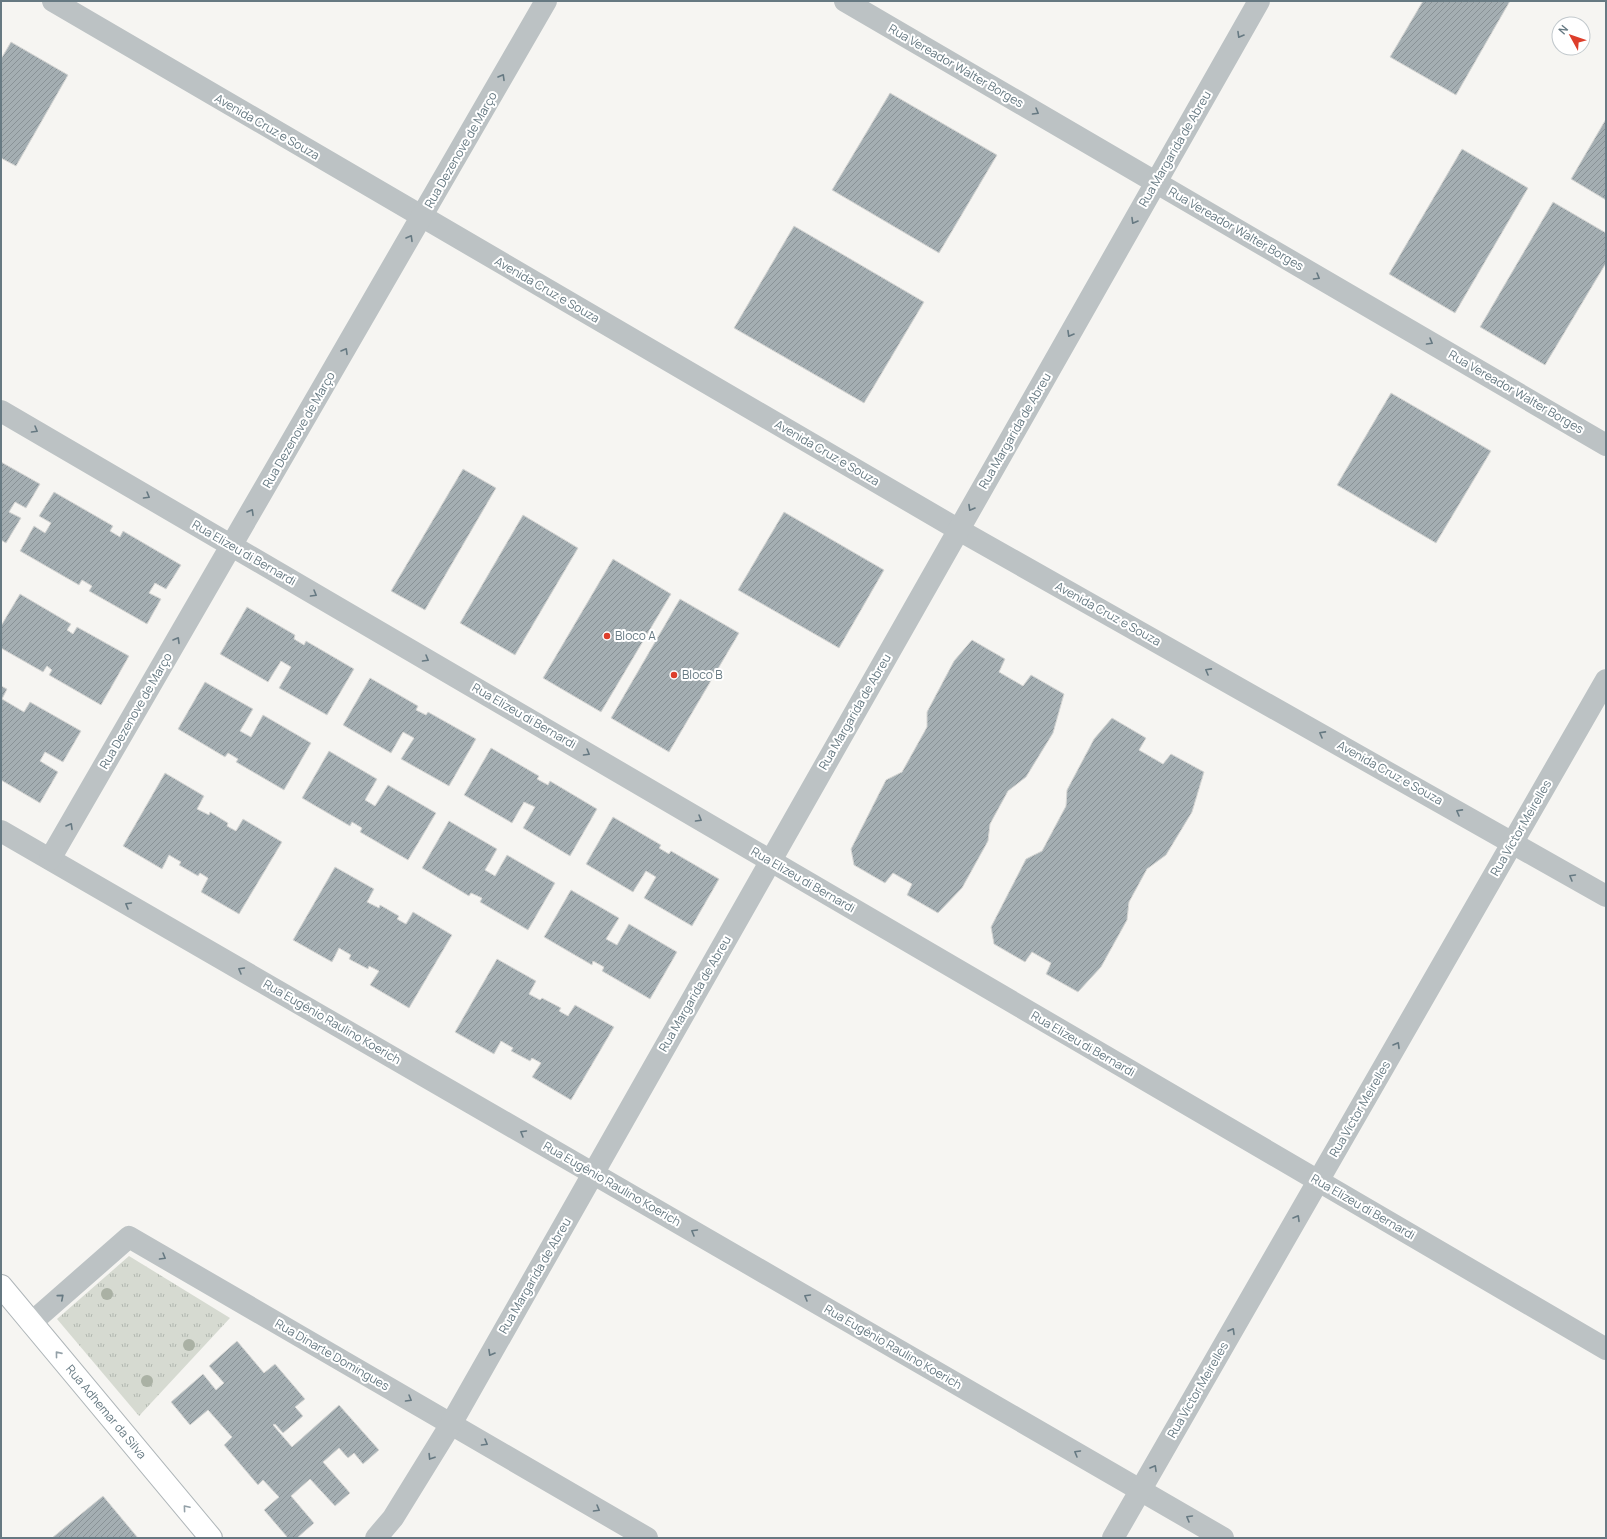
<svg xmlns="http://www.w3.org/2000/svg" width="1607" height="1539" viewBox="0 0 1607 1539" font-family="Manrope,sans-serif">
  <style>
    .park { fill: url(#park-tufts) }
    .building { fill: url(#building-hatch); stroke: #d7d7d5 }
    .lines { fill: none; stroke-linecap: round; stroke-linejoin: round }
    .secondary-casing { stroke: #afb6b9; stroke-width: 24 }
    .street { stroke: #bcc2c4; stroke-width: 22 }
    .secondary { stroke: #fff; stroke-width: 22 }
    .tree { fill: #aab1a4 }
    .oneway { stroke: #667982 }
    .oneway2 { stroke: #94a1a8 }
    .poi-dot { fill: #dd3e2b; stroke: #fff; stroke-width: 1.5 }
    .labels { text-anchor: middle; stroke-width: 4; stroke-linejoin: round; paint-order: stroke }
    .street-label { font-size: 12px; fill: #667982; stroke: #fff }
    .poi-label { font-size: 12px; fill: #667982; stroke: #fff; text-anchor: start }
  </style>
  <defs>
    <pattern id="park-tufts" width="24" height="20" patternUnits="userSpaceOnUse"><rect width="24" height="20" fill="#d6dad1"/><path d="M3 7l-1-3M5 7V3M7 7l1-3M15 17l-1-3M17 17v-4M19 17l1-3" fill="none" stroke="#b1b6af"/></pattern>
    <pattern id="building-hatch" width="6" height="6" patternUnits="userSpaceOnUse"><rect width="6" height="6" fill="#a4aeb2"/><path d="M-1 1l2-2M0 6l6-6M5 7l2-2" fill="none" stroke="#899296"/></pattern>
  </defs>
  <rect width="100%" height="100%" fill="#f6f5f2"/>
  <!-- park -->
  <polygon class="park" points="129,1256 230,1318 139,1416 57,1319"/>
  <!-- building -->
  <g class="building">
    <polygon points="1423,1 1510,1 1456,95 1390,57"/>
    <polygon points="11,42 68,75 16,166 1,158 1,59"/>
    <polygon points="890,93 997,155 939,253 832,190"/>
    <polygon points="1606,119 1606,200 1571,179"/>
    <polygon points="1462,149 1528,188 1455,313 1389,274"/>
    <polygon points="1553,202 1606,233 1606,263 1545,365 1480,327"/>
    <polygon points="794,226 924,302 864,403 734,328"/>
    <polygon points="1391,393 1491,451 1436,543 1337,485"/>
    <polygon points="1,462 40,484 26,508 15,502 9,512 21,518 6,543 1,540"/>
    <polygon points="463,469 496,488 425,610 391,591"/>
    <polygon points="54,492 113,526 110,531 120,537 123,531 181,565 166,589 155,583 149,593 161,599 147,624 89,591 92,586 82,580 79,585 20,551 34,526 45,533 51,523 39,516"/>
    <polygon points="784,512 884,570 839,648 738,590"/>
    <polygon points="523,515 578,548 515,655 460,623"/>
    <polygon points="613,559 671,594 601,712 543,678"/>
    <polygon points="20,594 71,624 67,630 73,634 77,627 129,656 101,705 49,675 52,670 47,666 43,672 1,648 1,626"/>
    <polygon points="680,599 739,633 669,752 611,718"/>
    <polygon points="247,607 295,635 294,639 304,645 306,641 354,669 327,715 279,688 291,667 281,661 268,682 220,654"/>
    <polygon points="972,640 1005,659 999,672 1023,686 1031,675 1064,694 1053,733 1026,777 1008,791 990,824 988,841 962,888 938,913 907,895 912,884 893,873 885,883 854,865 851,849 886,780 902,772 927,727 927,712 954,661"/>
    <polygon points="370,678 418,706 416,710 426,715 428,712 476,739 449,786 401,759 414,738 403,732 391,753 343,725"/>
    <polygon points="205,682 253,709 240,731 251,737 263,715 311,743 284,790 236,762 238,759 228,753 225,757 178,729"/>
    <polygon points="1,686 7,689 2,699 24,712 30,702 81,731 63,762 45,752 40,761 58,772 40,803 1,780"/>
    <polygon points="1112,718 1146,738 1139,750 1163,764 1171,754 1204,772 1192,812 1166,855 1147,869 1129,902 1127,920 1101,967 1078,992 1046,974 1051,963 1032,952 1025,962 994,944 991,927 1026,859 1042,851 1066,806 1067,790 1094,739"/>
    <polygon points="491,748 539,776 537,779 548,785 550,781 597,809 570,856 523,828 535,807 524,802 512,823 464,795"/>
    <polygon points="329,751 377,779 365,800 375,806 388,785 436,813 408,860 360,832 362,828 352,822 350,826 302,798"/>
    <polygon points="165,773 204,796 197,809 209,815 210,812 228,823 227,826 236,831 243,819 282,842 239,914 201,892 208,878 200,873 198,876 179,865 181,862 169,855 162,869 123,846"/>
    <polygon points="613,817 661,845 659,848 669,854 671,851 719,879 692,926 644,898 656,877 646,871 633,892 586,864"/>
    <polygon points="449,821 497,849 485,870 495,876 507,855 555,883 528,930 480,902 482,898 471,893 469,896 422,868"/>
    <polygon points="335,867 374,889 367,902 379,908 380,905 399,916 397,919 406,924 413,912 452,935 409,1008 370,985 379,971 369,966 368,969 349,959 351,955 339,948 332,962 293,940"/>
    <polygon points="571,890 619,918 606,939 617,945 629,924 677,952 650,999 602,971 604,967 593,961 592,965 544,937"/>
    <polygon points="497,959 536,981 529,994 540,1000 542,998 561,1008 559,1011 568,1016 575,1005 614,1027 571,1100 532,1077 541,1063 532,1058 530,1061 511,1051 513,1048 501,1041 494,1054 455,1032"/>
    <polygon points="237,1341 264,1373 275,1364 305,1399 295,1407 303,1416 283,1433 275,1424 273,1425 292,1447 339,1405 379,1450 363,1464 354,1453 348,1458 339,1448 323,1462 350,1493 335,1506 310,1479 291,1496 314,1523 297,1538 288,1538 264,1510 279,1497 263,1480 258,1485 224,1445 232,1437 208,1410 190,1425 171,1402 203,1374 216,1390 224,1383 209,1366"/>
    <polygon points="103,1496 138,1538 52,1538"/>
  </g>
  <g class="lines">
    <!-- secondary casing -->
    <g class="secondary-casing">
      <g id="secondary">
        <path id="s1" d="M1 1286 211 1538"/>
      </g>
    </g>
    <!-- street -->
    <g class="street">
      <polyline points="53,1 959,530 1606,896"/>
      <polyline points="845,1 1606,445"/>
      <polyline points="1,411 1606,1349"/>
      <polyline points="1,831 1223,1538"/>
      <polyline points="50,859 546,1"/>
      <polyline points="31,1323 129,1237 647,1538"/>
      <polyline points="376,1538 393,1518 451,1424 1259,1"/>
      <polyline points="1113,1538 1606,680"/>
    </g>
    <!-- secondary -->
    <use href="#secondary" class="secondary"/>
  </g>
  <!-- trees -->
  <g class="tree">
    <circle cx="107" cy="1294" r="6"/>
    <circle cx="189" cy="1345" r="6"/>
    <circle cx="147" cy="1381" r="6"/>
  </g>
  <!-- one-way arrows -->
  <defs><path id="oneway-chevron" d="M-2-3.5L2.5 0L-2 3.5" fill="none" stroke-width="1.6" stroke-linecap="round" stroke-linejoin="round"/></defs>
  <g class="oneway">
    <use href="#oneway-chevron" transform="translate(1240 35) rotate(120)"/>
    <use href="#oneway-chevron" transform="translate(502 77) rotate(-60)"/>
    <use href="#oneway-chevron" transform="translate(1036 112) rotate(30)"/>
    <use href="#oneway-chevron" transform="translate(1134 221) rotate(120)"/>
    <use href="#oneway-chevron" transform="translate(410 238) rotate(-60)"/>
    <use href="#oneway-chevron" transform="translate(1317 277) rotate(30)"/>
    <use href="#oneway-chevron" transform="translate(1070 334) rotate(120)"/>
    <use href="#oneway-chevron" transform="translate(1430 342) rotate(30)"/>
    <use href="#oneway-chevron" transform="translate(345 351) rotate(-60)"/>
    <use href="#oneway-chevron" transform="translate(35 430) rotate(30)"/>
    <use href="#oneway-chevron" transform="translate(147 496) rotate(30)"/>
    <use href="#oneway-chevron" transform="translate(971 508) rotate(120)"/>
    <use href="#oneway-chevron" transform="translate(251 512) rotate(-60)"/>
    <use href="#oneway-chevron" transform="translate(314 594) rotate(30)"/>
    <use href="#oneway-chevron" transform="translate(177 640) rotate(-60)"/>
    <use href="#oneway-chevron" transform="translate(426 659) rotate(30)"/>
    <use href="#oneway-chevron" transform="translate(1208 671) rotate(-151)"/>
    <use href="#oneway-chevron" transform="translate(1322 734) rotate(-151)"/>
    <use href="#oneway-chevron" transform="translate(587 753) rotate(30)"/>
    <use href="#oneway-chevron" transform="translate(1459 812) rotate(-151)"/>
    <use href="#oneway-chevron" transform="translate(699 819) rotate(30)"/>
    <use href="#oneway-chevron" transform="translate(70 826) rotate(-60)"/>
    <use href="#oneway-chevron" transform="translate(1572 877) rotate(-150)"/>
    <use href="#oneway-chevron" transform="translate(128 905) rotate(-150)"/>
    <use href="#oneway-chevron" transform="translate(241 970) rotate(-150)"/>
    <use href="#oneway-chevron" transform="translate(1397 1045) rotate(-60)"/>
    <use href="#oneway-chevron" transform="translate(523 1133) rotate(-150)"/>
    <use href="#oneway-chevron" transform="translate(1297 1218) rotate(-60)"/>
    <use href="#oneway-chevron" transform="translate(694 1232) rotate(-150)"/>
    <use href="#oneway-chevron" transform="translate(163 1257) rotate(30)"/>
    <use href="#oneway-chevron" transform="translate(61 1297) rotate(-41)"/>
    <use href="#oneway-chevron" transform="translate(807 1297) rotate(-150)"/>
    <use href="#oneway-chevron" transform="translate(1232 1331) rotate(-60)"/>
    <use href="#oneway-chevron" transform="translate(491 1353) rotate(120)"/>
    <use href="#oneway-chevron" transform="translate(409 1399) rotate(30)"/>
    <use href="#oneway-chevron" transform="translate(485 1443) rotate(30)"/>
    <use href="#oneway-chevron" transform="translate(1077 1453) rotate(-150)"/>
    <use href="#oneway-chevron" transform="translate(431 1457) rotate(122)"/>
    <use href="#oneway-chevron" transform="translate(1154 1468) rotate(-60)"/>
    <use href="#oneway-chevron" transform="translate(597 1509) rotate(30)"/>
    <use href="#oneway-chevron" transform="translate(1189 1518) rotate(-150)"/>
  </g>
  <g class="oneway2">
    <use href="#oneway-chevron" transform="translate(58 1354) rotate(-129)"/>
    <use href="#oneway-chevron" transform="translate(186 1508) rotate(-130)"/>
  </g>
  <!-- markers -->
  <g class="poi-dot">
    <circle cx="607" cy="636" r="4"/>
    <circle cx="674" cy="675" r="4"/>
  </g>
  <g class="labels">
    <!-- street labels -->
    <g class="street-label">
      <text transform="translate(956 66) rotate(30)" y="4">Rua Vereador Walter Borges</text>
      <text transform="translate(267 127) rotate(30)" y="4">Avenida Cruz e Souza</text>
      <text transform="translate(1175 149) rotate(-60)" y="4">Rua Margarida de Abreu</text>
      <text transform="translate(461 150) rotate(-60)" y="4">Rua Dezenove de Março</text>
      <text transform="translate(1236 229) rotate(30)" y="4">Rua Vereador Walter Borges</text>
      <text transform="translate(547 290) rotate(30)" y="4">Avenida Cruz e Souza</text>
      <text transform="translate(1516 392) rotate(30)" y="4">Rua Vereador Walter Borges</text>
      <text transform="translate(299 430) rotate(-60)" y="4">Rua Dezenove de Março</text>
      <text transform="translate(1015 431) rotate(-60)" y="4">Rua Margarida de Abreu</text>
      <text transform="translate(827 453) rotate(30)" y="4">Avenida Cruz e Souza</text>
      <text transform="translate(244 553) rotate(30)" y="4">Rua Elizeu di Bernardi</text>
      <text transform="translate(1108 614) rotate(29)" y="4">Avenida Cruz e Souza</text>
      <text transform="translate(136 711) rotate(-60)" y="4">Rua Dezenove de Março</text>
      <text transform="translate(855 712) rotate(-60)" y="4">Rua Margarida de Abreu</text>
      <text transform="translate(524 716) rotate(30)" y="4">Rua Elizeu di Bernardi</text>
      <text transform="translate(1390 773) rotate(29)" y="4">Avenida Cruz e Souza</text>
      <text transform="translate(1521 828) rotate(-60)" y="4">Rua Victor Meirelles</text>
      <text transform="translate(803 880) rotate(30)" y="4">Rua Elizeu di Bernardi</text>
      <text transform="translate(695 994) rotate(-60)" y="4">Rua Margarida de Abreu</text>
      <text transform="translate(332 1022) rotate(30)" y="4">Rua Eugênio Raulino Koerich</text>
      <text transform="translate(1083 1044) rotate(30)" y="4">Rua Elizeu di Bernardi</text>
      <text transform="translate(1360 1109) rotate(-60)" y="4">Rua Victor Meirelles</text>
      <text transform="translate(612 1184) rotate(30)" y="4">Rua Eugênio Raulino Koerich</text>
      <text transform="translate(1363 1207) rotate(30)" y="4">Rua Elizeu di Bernardi</text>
      <text transform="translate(535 1276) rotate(-60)" y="4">Rua Margarida de Abreu</text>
      <text transform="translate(893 1347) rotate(30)" y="4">Rua Eugênio Raulino Koerich</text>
      <text transform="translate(332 1355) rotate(30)" y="4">Rua Dinarte Domingues</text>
      <text transform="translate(1198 1390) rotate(-60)" y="4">Rua Victor Meirelles</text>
      <text dy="4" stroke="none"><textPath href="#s1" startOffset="164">Rua Adhemar da Silva</textPath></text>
    </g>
    <!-- poi labels -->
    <g class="poi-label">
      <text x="615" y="640">Bloco A</text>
      <text x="682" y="679">Bloco B</text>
    </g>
  </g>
  <!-- border -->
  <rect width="1607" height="1539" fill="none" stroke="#667982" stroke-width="4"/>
  <!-- north arrow -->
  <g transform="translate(1571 36) rotate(310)"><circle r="19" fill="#ffffff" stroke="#c2c9cd"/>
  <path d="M0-3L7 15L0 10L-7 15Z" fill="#dd3e2b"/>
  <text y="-6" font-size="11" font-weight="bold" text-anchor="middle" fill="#667982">N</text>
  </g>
</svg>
